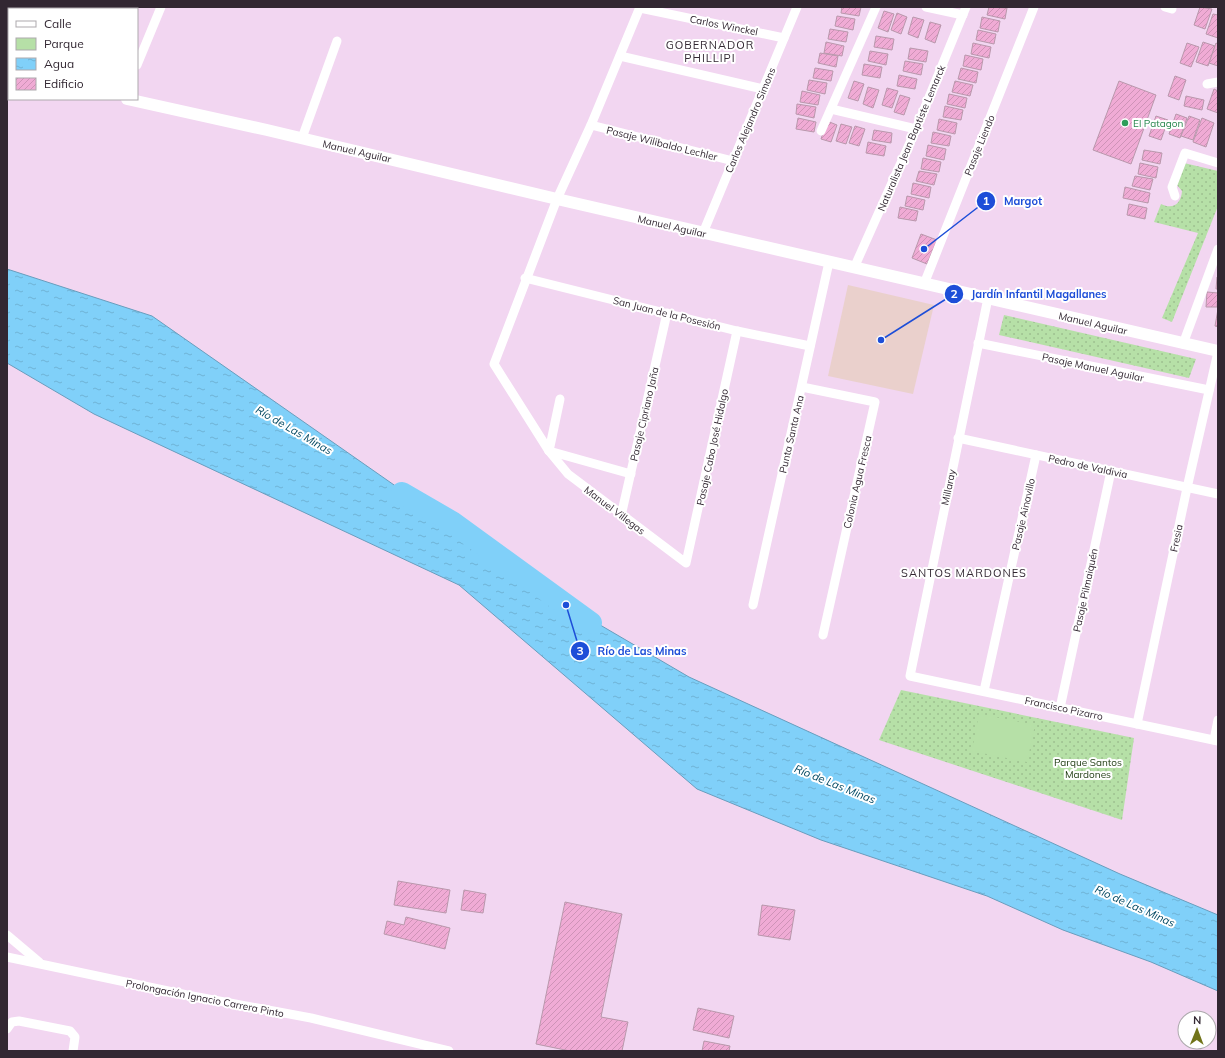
<svg xmlns="http://www.w3.org/2000/svg" width="1225" height="1058" viewBox="0 0 1225 1058" font-family="Mulish,sans-serif">
  <style>
    .education { fill: #ead0cc }
    .green { fill: url(#green-dots) }
    .pitch { fill: #b6e0a7 }
    .water { fill: url(#water-ripples); stroke: #699dbd }
    .lines { fill: none; stroke-linecap: round; stroke-linejoin: round }
    .river { stroke: #80d0f9; stroke-width: 22 }
    .building { fill: url(#building-hatch); stroke: #b998ac }
    .minor { stroke: #fff; stroke-width: 9 }
    .tertiary { stroke: #fff; stroke-width: 12 }
    .leisure-dot { fill: #2e9e5b; stroke: #fff; stroke-width: 1.5 }
    .labels { text-anchor: middle; stroke-width: 4; stroke-linejoin: round; paint-order: stroke }
    .street-label { font-size: 10px; fill: #322732; stroke: #fff }
    .leisure-label { font-size: 10px; fill: #27864d; stroke: #fff; text-anchor: start }
    .park-label { font-size: 10px; fill: #1a370d; stroke: #fff }
    .neighbourhood-label { font-size: 11px; letter-spacing: 1px; fill: #322732; stroke: #fff }
    .water-label { font-size: 11px; font-style: italic; fill: #004761; stroke: #fff }
    .leader { fill: none; stroke: #1d4ed8; stroke-width: 1.5 }
    .callout-dot { fill: #1d4ed8; stroke: #fff; stroke-width: 1.5 }
    .mark-label { font-size: 12px; text-anchor: middle; font-weight: bold; fill: #fff }
    .callout-label { font-size: 11px; text-anchor: middle; font-weight: bold; fill: #1d4ed8; stroke: #fff; stroke-width: 4; stroke-linejoin: round; paint-order: stroke }
  </style>
  <defs>
    <pattern id="green-dots" width="8" height="8" patternUnits="userSpaceOnUse"><rect width="8" height="8" fill="#b6e0a7"/><path d="M2 2h.1M6 6h.1" fill="none" stroke="#9dc090" stroke-width="1.8" stroke-linecap="round"/></pattern>
    <pattern id="water-ripples" width="26" height="14" patternUnits="userSpaceOnUse"><rect width="26" height="14" fill="#80d0f9"/><path d="M2 4q2-2 4 0t4 0M15 11q2-2 4 0t4 0" fill="none" stroke="#6fb3d6"/></pattern>
    <pattern id="building-hatch" width="6" height="6" patternUnits="userSpaceOnUse"><rect width="6" height="6" fill="#f0abd5"/><path d="M-1 1l2-2M0 6l6-6M5 7l2-2" fill="none" stroke="#ce93b7"/></pattern>
  </defs>
  <rect width="100%" height="100%" fill="#f2d6f1"/>
  <!-- education -->
  <polygon class="education" points="848,285 934,305 913,394 828,376"/>
  <!-- green -->
  <g class="green">
    <path d="M1184 163 1218 171V206L1172 322 1162 318 1198 233 1154 222 1161 204C1173 210 1181 204 1182 191L1176 184Z"/>
    <polygon points="1004,315 1196,359 1189,378 999,335"/>
    <polygon points="901,690 1134,738 1122,820 879,740"/>
  </g>
  <!-- pitch -->
  <polygon class="pitch" points="979,714 1035,725 1027,762 972,751"/>
  <!-- water -->
  <polygon class="water" points="7,269 152,316 566,605 689,677 1120,874 1218,915 1218,991 1151,962 1063,930 987,896 821,840 697,789 459,585 94,414 7,363"/>
  <g class="lines">
    <!-- river -->
    <polyline class="river" points="402,493 452,522 591,623"/>
  </g>
  <!-- building -->
  <g class="building">
    <polygon points="842,7 861,7 859,16 841,13"/>
    <polygon points="989,7 1007,8 1005,19 987,15"/>
    <polygon points="1200,7 1212,9 1205,29 1194,25"/>
    <polygon points="884,11 894,14 888,32 878,28"/>
    <polygon points="897,13 907,17 901,34 891,30"/>
    <polygon points="1213,14 1218,15 1218,38 1206,34"/>
    <polygon points="837,16 855,19 853,30 835,26"/>
    <polygon points="913,17 924,20 918,38 908,34"/>
    <polygon points="982,17 1000,21 998,32 980,28"/>
    <polygon points="930,22 941,25 935,43 925,39"/>
    <polygon points="830,29 848,32 846,42 828,39"/>
    <polygon points="978,30 996,34 994,44 976,40"/>
    <polygon points="876,36 894,39 892,50 874,47"/>
    <polygon points="826,42 844,46 842,56 824,53"/>
    <polygon points="1203,42 1215,46 1208,66 1196,62"/>
    <polygon points="973,43 991,47 989,58 971,54"/>
    <polygon points="1187,43 1199,47 1191,67 1180,63"/>
    <polygon points="1216,43 1218,44 1218,66 1209,63"/>
    <polygon points="910,48 928,51 926,62 908,59"/>
    <polygon points="870,51 888,54 886,65 868,61"/>
    <polygon points="820,53 838,56 836,67 818,63"/>
    <polygon points="965,55 983,59 981,70 963,66"/>
    <polygon points="905,61 923,64 921,75 903,71"/>
    <polygon points="864,64 882,67 880,78 862,75"/>
    <polygon points="815,68 833,71 831,81 813,78"/>
    <polygon points="961,68 978,72 976,83 958,79"/>
    <polygon points="899,75 917,79 915,89 897,86"/>
    <polygon points="1175,76 1186,80 1179,100 1168,96"/>
    <polygon points="809,80 827,83 825,94 807,90"/>
    <polygon points="854,81 864,84 858,101 848,98"/>
    <polygon points="955,81 973,85 970,96 952,92"/>
    <polygon points="1119,81 1156,95 1131,164 1093,150"/>
    <polygon points="868,87 879,90 873,108 863,104"/>
    <polygon points="887,88 898,91 892,108 882,105"/>
    <polygon points="1214,89 1218,91 1218,113 1207,109"/>
    <polygon points="802,91 820,95 818,105 800,102"/>
    <polygon points="949,94 967,98 965,108 947,104"/>
    <polygon points="900,95 910,98 904,115 894,112"/>
    <polygon points="1186,96 1204,100 1202,110 1184,106"/>
    <polygon points="797,104 816,107 814,118 796,114"/>
    <polygon points="945,106 963,110 961,120 943,117"/>
    <polygon points="1176,114 1187,118 1180,138 1169,134"/>
    <polygon points="1156,116 1168,120 1161,140 1149,136"/>
    <polygon points="1189,116 1200,120 1193,140 1181,136"/>
    <polygon points="798,118 816,122 814,132 796,129"/>
    <polygon points="1202,118 1214,123 1206,147 1193,142"/>
    <polygon points="939,119 957,123 955,134 937,130"/>
    <polygon points="827,121 837,125 831,142 821,139"/>
    <polygon points="841,124 852,127 846,144 836,141"/>
    <polygon points="855,126 865,129 859,146 849,143"/>
    <polygon points="874,130 892,133 891,143 872,140"/>
    <polygon points="933,132 951,136 949,146 931,143"/>
    <polygon points="868,142 886,146 884,156 866,153"/>
    <polygon points="928,145 946,149 944,160 926,156"/>
    <polygon points="1144,150 1162,153 1160,164 1142,160"/>
    <polygon points="923,158 941,162 939,172 921,169"/>
    <polygon points="1140,163 1158,167 1156,178 1138,174"/>
    <polygon points="919,171 937,174 934,185 916,181"/>
    <polygon points="1135,176 1153,179 1150,190 1132,186"/>
    <polygon points="913,183 931,187 929,198 911,194"/>
    <polygon points="1125,187 1150,193 1148,203 1123,198"/>
    <polygon points="907,196 925,200 923,210 905,206"/>
    <polygon points="1129,204 1147,208 1145,219 1127,215"/>
    <polygon points="900,207 918,211 916,221 898,218"/>
    <polygon points="921,234 937,240 927,264 912,258"/>
    <polygon points="1217,277 1218,277 1218,289 1216,289"/>
    <polygon points="1207,292 1218,293 1217,307 1206,307"/>
    <polygon points="1218,309 1218,327 1215,326"/>
    <polygon points="398,881 450,890 446,913 394,905"/>
    <polygon points="464,890 486,894 483,913 461,910"/>
    <polygon points="565,902 622,914 601,1017 628,1022 622,1051 570,1051 536,1044"/>
    <polygon points="762,905 795,910 790,940 758,935"/>
    <polygon points="406,917 450,928 445,949 384,934 387,921 404,925"/>
    <polygon points="698,1008 734,1016 729,1038 693,1030"/>
    <polygon points="704,1041 730,1046 729,1051 702,1051"/>
  </g>
  <g class="lines">
    <!-- minor -->
    <g class="minor">
      <polyline points="640,7 591,125 557,199 494,364 549,451 568,474 686,563 737,331"/>
      <polyline points="926,7 963,15"/>
      <polyline points="1165,7 1172,9"/>
      <polyline points="640,8 784,38"/>
      <polyline points="7,49 9,49"/>
      <polyline points="620,56 763,89"/>
      <polyline points="137,65 161,7"/>
      <polyline points="1207,84 1218,82"/>
      <polyline points="831,109 916,129"/>
      <polyline points="591,125 733,161"/>
      <polyline points="821,131 876,7"/>
      <polyline points="302,138 337,41"/>
      <polyline points="1175,196 1172,187 1185,153 1218,163"/>
      <polyline points="703,233 797,7"/>
      <polyline points="854,268 916,129 966,7"/>
      <polyline points="525,278 737,331 810,346"/>
      <polyline points="924,284 1034,7"/>
      <polyline points="988,298 910,676 1218,741"/>
      <polyline points="978,343 1209,390"/>
      <polyline points="1183,344 1218,249"/>
      <polyline points="802,387 875,402 823,635"/>
      <polyline points="560,399 549,451 631,474"/>
      <polyline points="958,438 1218,494"/>
      <polyline points="621,516 667,313"/>
      <polyline points="753,605 829,262"/>
      <polyline points="984,691 1036,455"/>
      <polyline points="1060,708 1111,471"/>
      <polyline points="1137,724 1187,488 1218,352"/>
      <polyline points="1214,740 1218,720"/>
      <polyline points="7,935 39,962"/>
      <polyline points="7,957 187,995 311,1018 449,1051"/>
      <polyline points="7,1029 12,1022 19,1021 70,1031 75,1037 73,1051"/>
    </g>
    <!-- tertiary -->
    <g class="tertiary">
      <polyline points="7,71 9,72"/>
      <polyline points="127,99 267,130 557,199 1218,351"/>
    </g>
  </g>
  <!-- markers -->
  <circle class="leisure-dot" cx="1125" cy="123" r="4"/>
  <g class="labels">
    <!-- street labels -->
    <g class="street-label">
      <text transform="translate(724 25) rotate(11)" y="4">Carlos Winckel</text>
      <text transform="translate(750 120) rotate(-67)" y="4">Carlos Alejandro Simons</text>
      <text transform="translate(911 138) rotate(-67)" y="4">Naturalista Jean Baptiste Lemarck</text>
      <text transform="translate(662 143) rotate(14)" y="4">Pasaje Wilibaldo Lechler</text>
      <text transform="translate(979 145) rotate(-68)" y="4">Pasaje Liendo</text>
      <text transform="translate(357 151) rotate(13)" y="4">Manuel Aguilar</text>
      <text transform="translate(672 226) rotate(13)" y="4">Manuel Aguilar</text>
      <text transform="translate(667 313) rotate(14)" y="4">San Juan de la Posesión</text>
      <text transform="translate(1093 323) rotate(13)" y="4">Manuel Aguilar</text>
      <text transform="translate(1093 367) rotate(12)" y="4">Pasaje Manuel Aguilar</text>
      <text transform="translate(644 414) rotate(-77)" y="4">Pasaje Cipriano Jaña</text>
      <text transform="translate(791 434) rotate(-77)" y="4">Punta Santa Ana</text>
      <text transform="translate(712 447) rotate(-78)" y="4">Pasaje Cabo José Hidalgo</text>
      <text transform="translate(1088 466) rotate(12)" y="4">Pedro de Valdivia</text>
      <text transform="translate(857 482) rotate(-77)" y="4">Colonia Agua Fresca</text>
      <text transform="translate(948 487) rotate(-78)" y="4">Millaray</text>
      <text transform="translate(615 510) rotate(37)" y="4">Manuel Villegas</text>
      <text transform="translate(1023 514) rotate(-77)" y="4">Pasaje Ainavillo</text>
      <text transform="translate(1176 538) rotate(-78)" y="4">Fresia</text>
      <text transform="translate(1085 590) rotate(-78)" y="4">Pasaje Pilmaiquén</text>
      <text transform="translate(1064 708) rotate(12)" y="4">Francisco Pizarro</text>
      <text transform="translate(205 998) rotate(11)" y="4">Prolongación Ignacio Carrera Pinto</text>
    </g>
    <!-- leisure labels -->
    <g class="leisure-label">
      <text x="1133" y="127">El Patagon</text>
    </g>
    <!-- park labels -->
    <g class="park-label">
      <text x="1088" y="766">Parque Santos<tspan x="1088" dy="12">Mardones</tspan></text>
    </g>
    <!-- neighbourhood labels -->
    <g class="neighbourhood-label">
      <text x="710" y="49">GOBERNADOR<tspan x="710" dy="13">PHILLIPI</tspan></text>
      <text x="964" y="577">SANTOS MARDONES</text>
    </g>
    <!-- water labels -->
    <g class="water-label">
      <text transform="translate(294 430) rotate(30)" y="4">Río de Las Minas</text>
      <text transform="translate(835 784) rotate(22)" y="4">Río de Las Minas</text>
      <text transform="translate(1135 906) rotate(24)" y="4">Río de Las Minas</text>
    </g>
  </g>
  <!-- callouts -->
  <path class="leader" d="M924 249L986 201M881 340L954 294M566 605L580 651"/>
  <g class="callout-dot">
    <circle cx="924" cy="249" r="4"/>
    <circle cx="881" cy="340" r="4"/>
    <circle cx="566" cy="605" r="4"/>
    <circle cx="986" cy="201" r="10"/>
    <circle cx="954" cy="294" r="10"/>
    <circle cx="580" cy="651" r="10"/>
  </g>
  <g class="mark-label">
    <text x="986" y="205">1</text>
    <text x="954" y="298">2</text>
    <text x="580" y="655">3</text>
  </g>
  <g class="callout-label">
    <text x="1023" y="205">Margot</text>
    <text x="1039" y="298">Jardín Infantil Magallanes</text>
    <text x="642" y="655">Río de Las Minas</text>
  </g>
  <!-- border -->
  <rect width="1225" height="1058" fill="none" stroke="#322732" stroke-width="16"/>
  <!-- legend -->
  <rect x="8" y="8" width="130" height="92" fill="#ffffff" stroke="#ada9ad"/>
  <rect x="16" y="21" width="20" height="6" fill="#ffffff" stroke="#ada9ad"/>
  <text x="44" y="28" font-size="12" fill="#322732">Calle</text>
  <rect x="16" y="38" width="20" height="12" fill="#b6e0a7" stroke="#ada9ad"/>
  <text x="44" y="48" font-size="12" fill="#322732">Parque</text>
  <rect x="16" y="58" width="20" height="12" fill="url(#water-ripples)" stroke="#ada9ad"/>
  <text x="44" y="68" font-size="12" fill="#322732">Agua</text>
  <rect x="16" y="78" width="20" height="12" fill="url(#building-hatch)" stroke="#ada9ad"/>
  <text x="44" y="88" font-size="12" fill="#322732">Edificio</text>
  <!-- north arrow -->
  <g transform="translate(1197 1030) rotate(1)"><circle r="19" fill="#ffffff" stroke="#ada9ad"/>
  <path d="M0-3L7 15L0 10L-7 15Z" fill="#71741a"/>
  <text y="-6" font-size="11" font-weight="bold" text-anchor="middle" fill="#322732">N</text>
  </g>
</svg>
